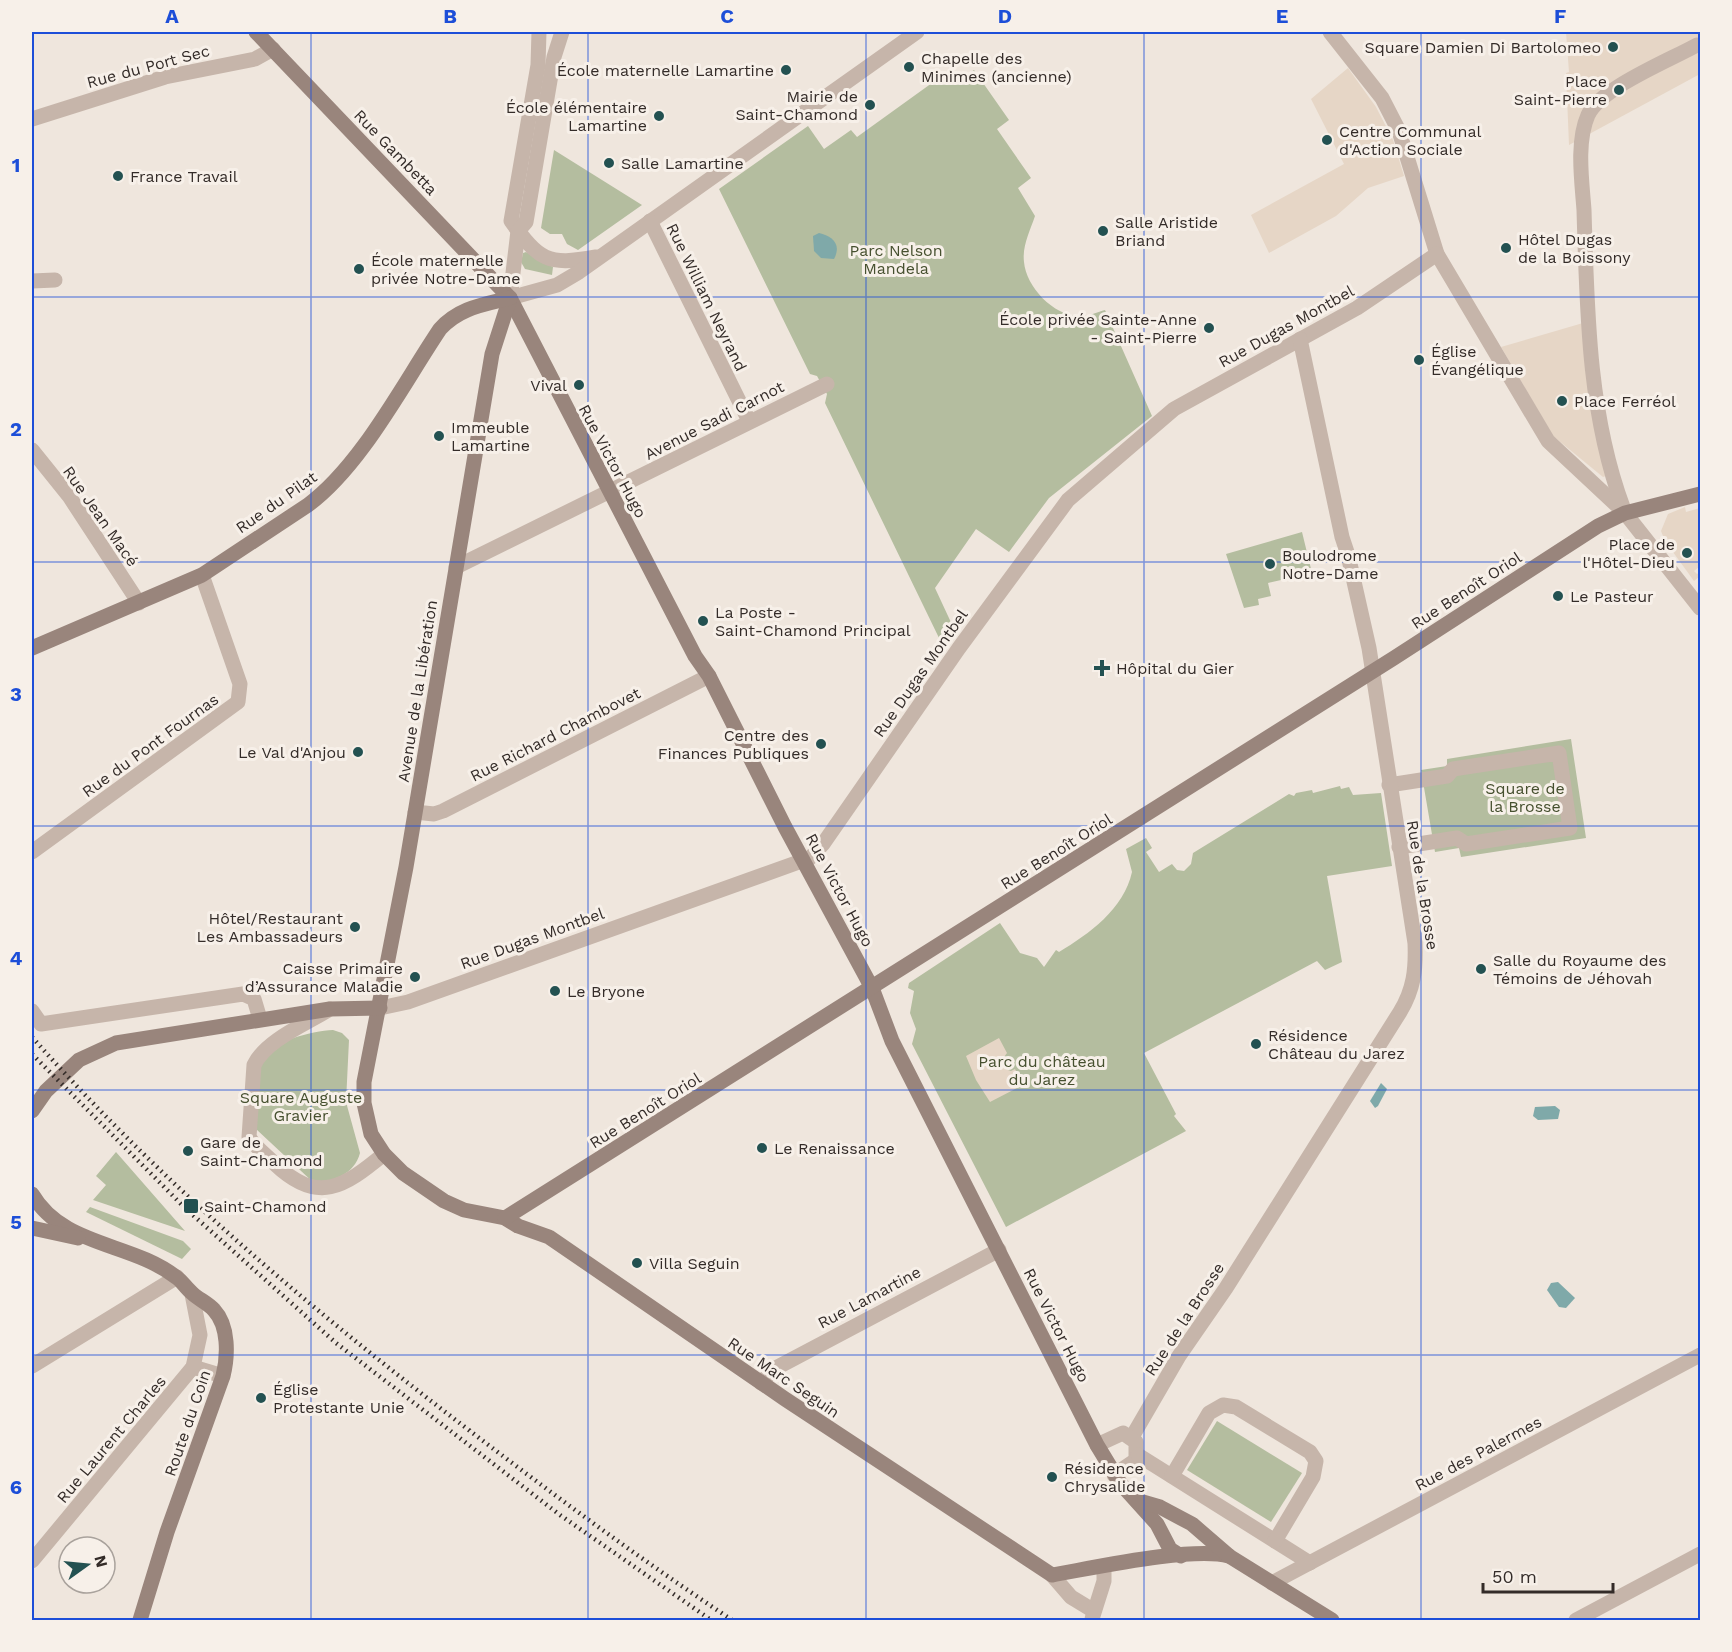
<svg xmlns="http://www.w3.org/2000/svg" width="1732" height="1652" viewBox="0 0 1732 1652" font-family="'Work Sans',sans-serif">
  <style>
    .green { fill: #b4bd9f }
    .plaza { fill: #e6d6c6 }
    .water { fill: #7fa9a9 }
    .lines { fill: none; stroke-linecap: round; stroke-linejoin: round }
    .street { stroke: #c6b5aa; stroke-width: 15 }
    .secondary { stroke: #99857c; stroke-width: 15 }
    .rail { stroke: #342c29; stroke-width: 4.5; stroke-dasharray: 1.5 4.5; stroke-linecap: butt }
    .grid { fill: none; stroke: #1d4ed8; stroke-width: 1.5; stroke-opacity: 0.55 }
    .poi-dot { fill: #235151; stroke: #f7f0e9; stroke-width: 2 }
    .labels { text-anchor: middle; stroke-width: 6; stroke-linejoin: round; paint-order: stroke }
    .poi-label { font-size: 16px; fill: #342c29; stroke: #f7f0e9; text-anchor: start }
    .street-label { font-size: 16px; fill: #342c29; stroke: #f7f0e9 }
    .park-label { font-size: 16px; fill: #46502f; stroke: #f7f0e9 }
    .neatline { fill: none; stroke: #1d4ed8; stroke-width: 2 }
    .grid-label { font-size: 20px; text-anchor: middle; font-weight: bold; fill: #1d4ed8 }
  </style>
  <rect width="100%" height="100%" fill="#efe6dd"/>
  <!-- green -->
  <g class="green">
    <path d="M950 70 958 81 974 70 1009 120 997 129 1031 178 1018 188 1035 216C1030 231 1022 246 1024 262 1026 287 1055 318 1082 316 1089 316 1098 312 1105 310L1152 416 1049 498 1009 552 976 529 935 588 955 631 946 644 940 640 825 403 827 394 817 376 810 374 719 189 808 126 824 149 851 130 857 137Z"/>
    <polygon points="554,150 642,205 578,250 567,244 562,234 550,234 541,228"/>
    <polygon points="526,252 553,267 552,275 525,269 521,262 523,253"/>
    <polygon points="1302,532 1312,573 1268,583 1271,596 1258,599 1259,605 1244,608 1226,554"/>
    <polygon points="1571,739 1586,838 1461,857 1459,848 1435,852 1421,770 1447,766 1447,759"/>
    <path d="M1340 786 1341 789 1349 787 1353 795 1381 793 1392 866 1327 876 1342 962 1325 970 1317 961 1144 1053 1176 1114 1174 1116 1186 1131 1006 1227 912 1044 916 1029 910 1013 914 991 908 988 909 983 1000 923 1020 953 1037 958 1044 967 1056 950 1059 952C1089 934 1124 909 1132 872L1126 849 1146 838 1152 848 1146 852 1159 872 1172 864 1177 870 1184 871 1191 864 1193 853 1289 794 1294 796 1296 793 1312 790 1313 793Z"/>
    <path d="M333 1030 342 1033 349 1040 346 1102 360 1153C354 1175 334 1180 315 1184L256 1129C257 1111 254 1080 260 1064 268 1041 312 1031 333 1030Z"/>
    <polygon points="116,1152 185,1231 93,1200 106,1185 96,1176"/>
    <polygon points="90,1207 183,1241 191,1249 182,1259 86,1212"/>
    <polygon points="1217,1421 1302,1473 1271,1522 1187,1470"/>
  </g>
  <!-- plaza -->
  <g class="plaza">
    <polygon points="1566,32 1700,32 1700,74 1569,145 1566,73 1569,72"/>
    <polygon points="1348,68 1376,107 1393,140 1404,176 1368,188 1336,216 1269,253 1251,215 1344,164 1311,99"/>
    <polygon points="1583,323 1606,476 1603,477 1553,436 1501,347"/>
    <polygon points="1685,507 1686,512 1700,508 1700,566 1694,571 1697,574 1700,572 1700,576 1694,581 1665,541 1661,531 1668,514"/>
    <polygon points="999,1038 1007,1053 1001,1061 1005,1069 1011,1071 1015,1069 1023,1085 990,1102 976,1080 966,1056"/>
  </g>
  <!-- water -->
  <g class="water">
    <path d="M819 233C832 236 842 244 834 259L821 258 814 251 813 236Z"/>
    <polygon points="1381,1083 1387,1089 1378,1106 1375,1108 1370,1101"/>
    <polygon points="1555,1106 1560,1110 1558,1119 1538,1120 1533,1116 1535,1107"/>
    <polygon points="1558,1282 1575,1298 1566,1308 1559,1307 1547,1290 1551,1283"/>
  </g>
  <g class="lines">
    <!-- street -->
    <g class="street">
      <path d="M539 32 538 65 511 221C539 260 547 266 596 257"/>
      <polyline points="562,32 554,57 526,222 518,231 510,298 557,285 579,272 917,32"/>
      <polyline points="1330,32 1382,98 1399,131 1437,254 1548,441 1625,513 1700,608"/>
      <polyline points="32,119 165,77 255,59 273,49"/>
      <polyline points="650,221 749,421"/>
      <polyline points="32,281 55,280"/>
      <polyline points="32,450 69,496 139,603"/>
      <path d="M1623 507C1588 413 1587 309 1584 210 1582 182 1576 142 1588 115 1601 88 1668 61 1697 45"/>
      <polyline points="456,567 827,384"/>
      <polyline points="1389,785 1447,776 1453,769 1559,753 1570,828 1466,844 1457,838 1399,847"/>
      <polyline points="415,812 434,814 443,811 709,676"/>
      <polyline points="32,852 238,702 240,684 202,575"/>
      <polyline points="380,1008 408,1002 810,858 823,844 959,648 1068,500 1174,409 1357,308 1437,254"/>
      <path d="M330 1009C306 1024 266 1040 254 1065L249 1137C255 1147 266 1155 275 1164 318 1205 344 1187 384 1154"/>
      <polyline points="32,1011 41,1024 243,994 254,999 260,1019"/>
      <polyline points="32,1366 177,1277"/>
      <polyline points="193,1367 223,1376"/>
      <polyline points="761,1383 774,1369 999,1250"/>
      <path d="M1132 1437 1179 1356 1226 1288 1400 1012C1414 989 1416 969 1415 943L1369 648 1348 555 1342 537 1300 339"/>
      <polyline points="1097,1445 1123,1433 1136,1442 1136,1460 1114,1475"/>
      <polyline points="1138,1455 1310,1563"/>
      <polyline points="1172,1476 1209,1413 1223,1405 1236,1407 1310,1452 1316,1461 1313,1477 1275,1541"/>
      <polyline points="32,1561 193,1367 200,1335 192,1294"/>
      <polyline points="1052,1575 1071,1597 1094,1611"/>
      <polyline points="1272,1583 1700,1355"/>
      <polyline points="1092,1619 1104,1581 1104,1566"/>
      <polyline points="1576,1620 1700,1554"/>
    </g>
    <!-- secondary -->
    <g class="secondary">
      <polyline points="256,32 510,298 695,656 709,676 785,827 872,988 892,1041 1097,1445 1120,1483 1157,1524 1170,1549 1181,1556"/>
      <path d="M510 298 492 354 406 867 364 1082V1103L371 1134 384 1154 403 1173 444 1201 464 1210 505 1218 518 1226 549 1237 785 1399 1052 1575C1093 1568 1193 1546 1229 1556"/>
      <path d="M32 648 202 575 308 505C361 466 403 384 440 329 459 308 482 305 510 298"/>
      <polyline points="32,1111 46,1091 79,1060 116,1043 330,1009 380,1008"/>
      <path d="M32 1194C63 1247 131 1242 176 1277 182 1281 186 1288 192 1293 198 1299 208 1303 214 1310 229 1326 228 1356 223 1376L167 1532 140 1620"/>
      <polyline points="505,1218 1394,658 1598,526 1625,513 1700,494"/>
      <polyline points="32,1228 78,1238"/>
      <polyline points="1136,1500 1160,1507 1192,1524 1229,1556 1332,1620"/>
    </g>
    <!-- rail -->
    <g class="rail">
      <path d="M32 1037C158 1180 306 1305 457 1421 547 1490 637 1557 732 1620"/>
      <polyline points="32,1054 185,1208 336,1343 560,1515 711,1620"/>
    </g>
  </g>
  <!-- grid -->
  <path class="grid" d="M311 32V1620M588 32V1620M866 32V1620M1144 32V1620M1421 32V1620M32 297H1700M32 562H1700M32 826H1700M32 1090H1700M32 1355H1700"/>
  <!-- markers -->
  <g class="poi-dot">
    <circle cx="1613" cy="47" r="6"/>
    <circle cx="909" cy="67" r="6"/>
    <circle cx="786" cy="70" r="6"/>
    <circle cx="1619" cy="90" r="6"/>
    <circle cx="870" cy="105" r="6"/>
    <circle cx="659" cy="116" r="6"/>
    <circle cx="1327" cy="140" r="6"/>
    <circle cx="609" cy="163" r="6"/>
    <circle cx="118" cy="176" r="6"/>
    <circle cx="1103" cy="231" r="6"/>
    <circle cx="1506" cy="248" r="6"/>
    <circle cx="359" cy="269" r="6"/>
    <circle cx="1209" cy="328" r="6"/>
    <circle cx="1419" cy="360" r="6"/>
    <circle cx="579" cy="385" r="6"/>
    <circle cx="1562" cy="401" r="6"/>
    <circle cx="439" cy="436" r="6"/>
    <circle cx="1687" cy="553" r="6"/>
    <circle cx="1270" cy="564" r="6"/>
    <circle cx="1558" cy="596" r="6"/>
    <circle cx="703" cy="621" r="6"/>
    <path d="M1099 659h6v6h6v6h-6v6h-6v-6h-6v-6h6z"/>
    <circle cx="821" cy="744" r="6"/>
    <circle cx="358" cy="752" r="6"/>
    <circle cx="355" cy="927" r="6"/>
    <circle cx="1481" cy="969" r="6"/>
    <circle cx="415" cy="977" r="6"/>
    <circle cx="555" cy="991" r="6"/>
    <circle cx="1256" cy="1044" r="6"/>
    <circle cx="762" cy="1148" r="6"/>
    <circle cx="188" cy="1151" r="6"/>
    <rect x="183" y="1198" width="16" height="16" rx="3"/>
    <circle cx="637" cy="1263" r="6"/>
    <circle cx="261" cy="1398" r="6"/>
    <circle cx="1052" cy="1477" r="6"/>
  </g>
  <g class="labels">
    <!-- poi labels -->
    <g class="poi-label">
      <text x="1601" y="53" text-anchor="end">Square Damien Di Bartolomeo</text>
      <text x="921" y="64">Chapelle des<tspan x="921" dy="18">Minimes (ancienne)</tspan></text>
      <text x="774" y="76" text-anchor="end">École maternelle Lamartine</text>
      <text x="1607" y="87" text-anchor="end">Place<tspan x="1607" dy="18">Saint-Pierre</tspan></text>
      <text x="858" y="102" text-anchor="end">Mairie de<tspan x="858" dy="18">Saint-Chamond</tspan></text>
      <text x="647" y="113" text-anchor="end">École élémentaire<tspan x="647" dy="18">Lamartine</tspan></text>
      <text x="1339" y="137">Centre Communal<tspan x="1339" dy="18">d'Action Sociale</tspan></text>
      <text x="621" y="169">Salle Lamartine</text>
      <text x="130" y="182">France Travail</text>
      <text x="1115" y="228">Salle Aristide<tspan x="1115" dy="18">Briand</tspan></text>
      <text x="1518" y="245">Hôtel Dugas<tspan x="1518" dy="18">de la Boissony</tspan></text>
      <text x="371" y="266">École maternelle<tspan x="371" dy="18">privée Notre-Dame</tspan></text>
      <text x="1197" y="325" text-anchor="end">École privée Sainte-Anne<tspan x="1197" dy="18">- Saint-Pierre</tspan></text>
      <text x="1431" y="357">Église<tspan x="1431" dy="18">Évangélique</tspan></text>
      <text x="567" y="391" text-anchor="end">Vival</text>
      <text x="1574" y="407">Place Ferréol</text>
      <text x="451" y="433">Immeuble<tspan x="451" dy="18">Lamartine</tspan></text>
      <text x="1675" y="550" text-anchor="end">Place de<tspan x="1675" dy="18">l'Hôtel-Dieu</tspan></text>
      <text x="1282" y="561">Boulodrome<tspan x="1282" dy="18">Notre-Dame</tspan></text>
      <text x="1570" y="602">Le Pasteur</text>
      <text x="715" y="618">La Poste -<tspan x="715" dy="18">Saint-Chamond Principal</tspan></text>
      <text x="1116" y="674">Hôpital du Gier</text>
      <text x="809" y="741" text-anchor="end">Centre des<tspan x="809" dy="18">Finances Publiques</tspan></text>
      <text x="346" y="758" text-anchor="end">Le Val d'Anjou</text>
      <text x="343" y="924" text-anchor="end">Hôtel/Restaurant<tspan x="343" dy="18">Les Ambassadeurs</tspan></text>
      <text x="1493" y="966">Salle du Royaume des<tspan x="1493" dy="18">Témoins de Jéhovah</tspan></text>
      <text x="403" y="974" text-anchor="end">Caisse Primaire<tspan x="403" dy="18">d’Assurance Maladie</tspan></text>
      <text x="567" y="997">Le Bryone</text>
      <text x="1268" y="1041">Résidence<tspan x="1268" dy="18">Château du Jarez</tspan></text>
      <text x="200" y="1148">Gare de<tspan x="200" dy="18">Saint-Chamond</tspan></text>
      <text x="774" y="1154">Le Renaissance</text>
      <text x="204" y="1212">Saint-Chamond</text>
      <text x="649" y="1269">Villa Seguin</text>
      <text x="273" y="1395">Église<tspan x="273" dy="18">Protestante Unie</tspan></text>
      <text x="1064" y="1474">Résidence<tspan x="1064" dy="18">Chrysalide</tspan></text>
    </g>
    <!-- street labels -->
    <g class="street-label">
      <text transform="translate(148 66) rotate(-15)" y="6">Rue du Port Sec</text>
      <text transform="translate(396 152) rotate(46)" y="6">Rue Gambetta</text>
      <text transform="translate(707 297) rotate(64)" y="6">Rue William Neyrand</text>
      <text transform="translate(1286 326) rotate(-29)" y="6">Rue Dugas Montbel</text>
      <text transform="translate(714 420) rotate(-27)" y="6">Avenue Sadi Carnot</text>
      <text transform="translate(613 461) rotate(62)" y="6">Rue Victor Hugo</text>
      <text transform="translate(276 502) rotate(-35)" y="6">Rue du Pilat</text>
      <text transform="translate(101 516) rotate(55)" y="6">Rue Jean Macé</text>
      <text transform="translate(1466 590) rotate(-33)" y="6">Rue Benoît Oriol</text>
      <text transform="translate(920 673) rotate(-55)" y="6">Rue Dugas Montbel</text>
      <text transform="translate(417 691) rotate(-81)" y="6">Avenue de la Libération</text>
      <text transform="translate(555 734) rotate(-27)" y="6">Rue Richard Chambovet</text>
      <text transform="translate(150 745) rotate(-36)" y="6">Rue du Pont Fournas</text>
      <text transform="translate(1056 851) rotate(-32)" y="6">Rue Benoît Oriol</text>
      <text transform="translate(1423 885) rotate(81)" y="6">Rue de la Brosse</text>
      <text transform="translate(840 890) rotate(62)" y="6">Rue Victor Hugo</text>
      <text transform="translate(532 938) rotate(-20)" y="6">Rue Dugas Montbel</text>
      <text transform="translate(645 1110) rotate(-32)" y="6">Rue Benoît Oriol</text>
      <text transform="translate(869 1297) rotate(-28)" y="6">Rue Lamartine</text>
      <text transform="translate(1184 1319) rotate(-57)" y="6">Rue de la Brosse</text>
      <text transform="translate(1057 1325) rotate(63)" y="6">Rue Victor Hugo</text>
      <text transform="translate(784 1377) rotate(34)" y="6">Rue Marc Seguin</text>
      <text transform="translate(187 1423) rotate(-71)" y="6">Route du Coin</text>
      <text transform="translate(111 1439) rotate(-50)" y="6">Rue Laurent Charles</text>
      <text transform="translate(1478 1453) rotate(-28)" y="6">Rue des Palermes</text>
    </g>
    <!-- park labels -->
    <g class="park-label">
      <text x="896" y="256">Parc Nelson<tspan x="896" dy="18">Mandela</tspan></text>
      <text x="1525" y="794">Square de<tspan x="1525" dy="18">la Brosse</tspan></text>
      <text x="1042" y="1067">Parc du château<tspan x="1042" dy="18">du Jarez</tspan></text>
      <text x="301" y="1103">Square Auguste<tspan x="301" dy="18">Gravier</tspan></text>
    </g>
  </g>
  <!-- border -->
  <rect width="1732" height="1652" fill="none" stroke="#f7f0e9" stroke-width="66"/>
  <!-- north arrow -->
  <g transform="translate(87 1565) rotate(75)"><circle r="28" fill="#f7f0e9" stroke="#a9a29c" stroke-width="1.5"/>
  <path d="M0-4.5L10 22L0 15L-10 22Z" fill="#235151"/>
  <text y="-9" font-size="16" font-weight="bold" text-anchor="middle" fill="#342c29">N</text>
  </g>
  <!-- scale -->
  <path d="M1483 1583v9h130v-9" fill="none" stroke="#342c29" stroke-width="3"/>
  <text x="1492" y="1583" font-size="18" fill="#342c29" stroke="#f7f0e9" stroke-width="4.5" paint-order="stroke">50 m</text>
  <rect x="33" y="33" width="1666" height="1586" class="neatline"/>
  <g class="grid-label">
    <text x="172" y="23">A</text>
    <text x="450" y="23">B</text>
    <text x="727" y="23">C</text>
    <text x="1005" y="23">D</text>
    <text x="1282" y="23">E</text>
    <text x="1560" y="23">F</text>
    <text x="16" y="172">1</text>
    <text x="16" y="436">2</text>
    <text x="16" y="701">3</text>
    <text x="16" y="965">4</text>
    <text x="16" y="1229">5</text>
    <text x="16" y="1494">6</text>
  </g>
</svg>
